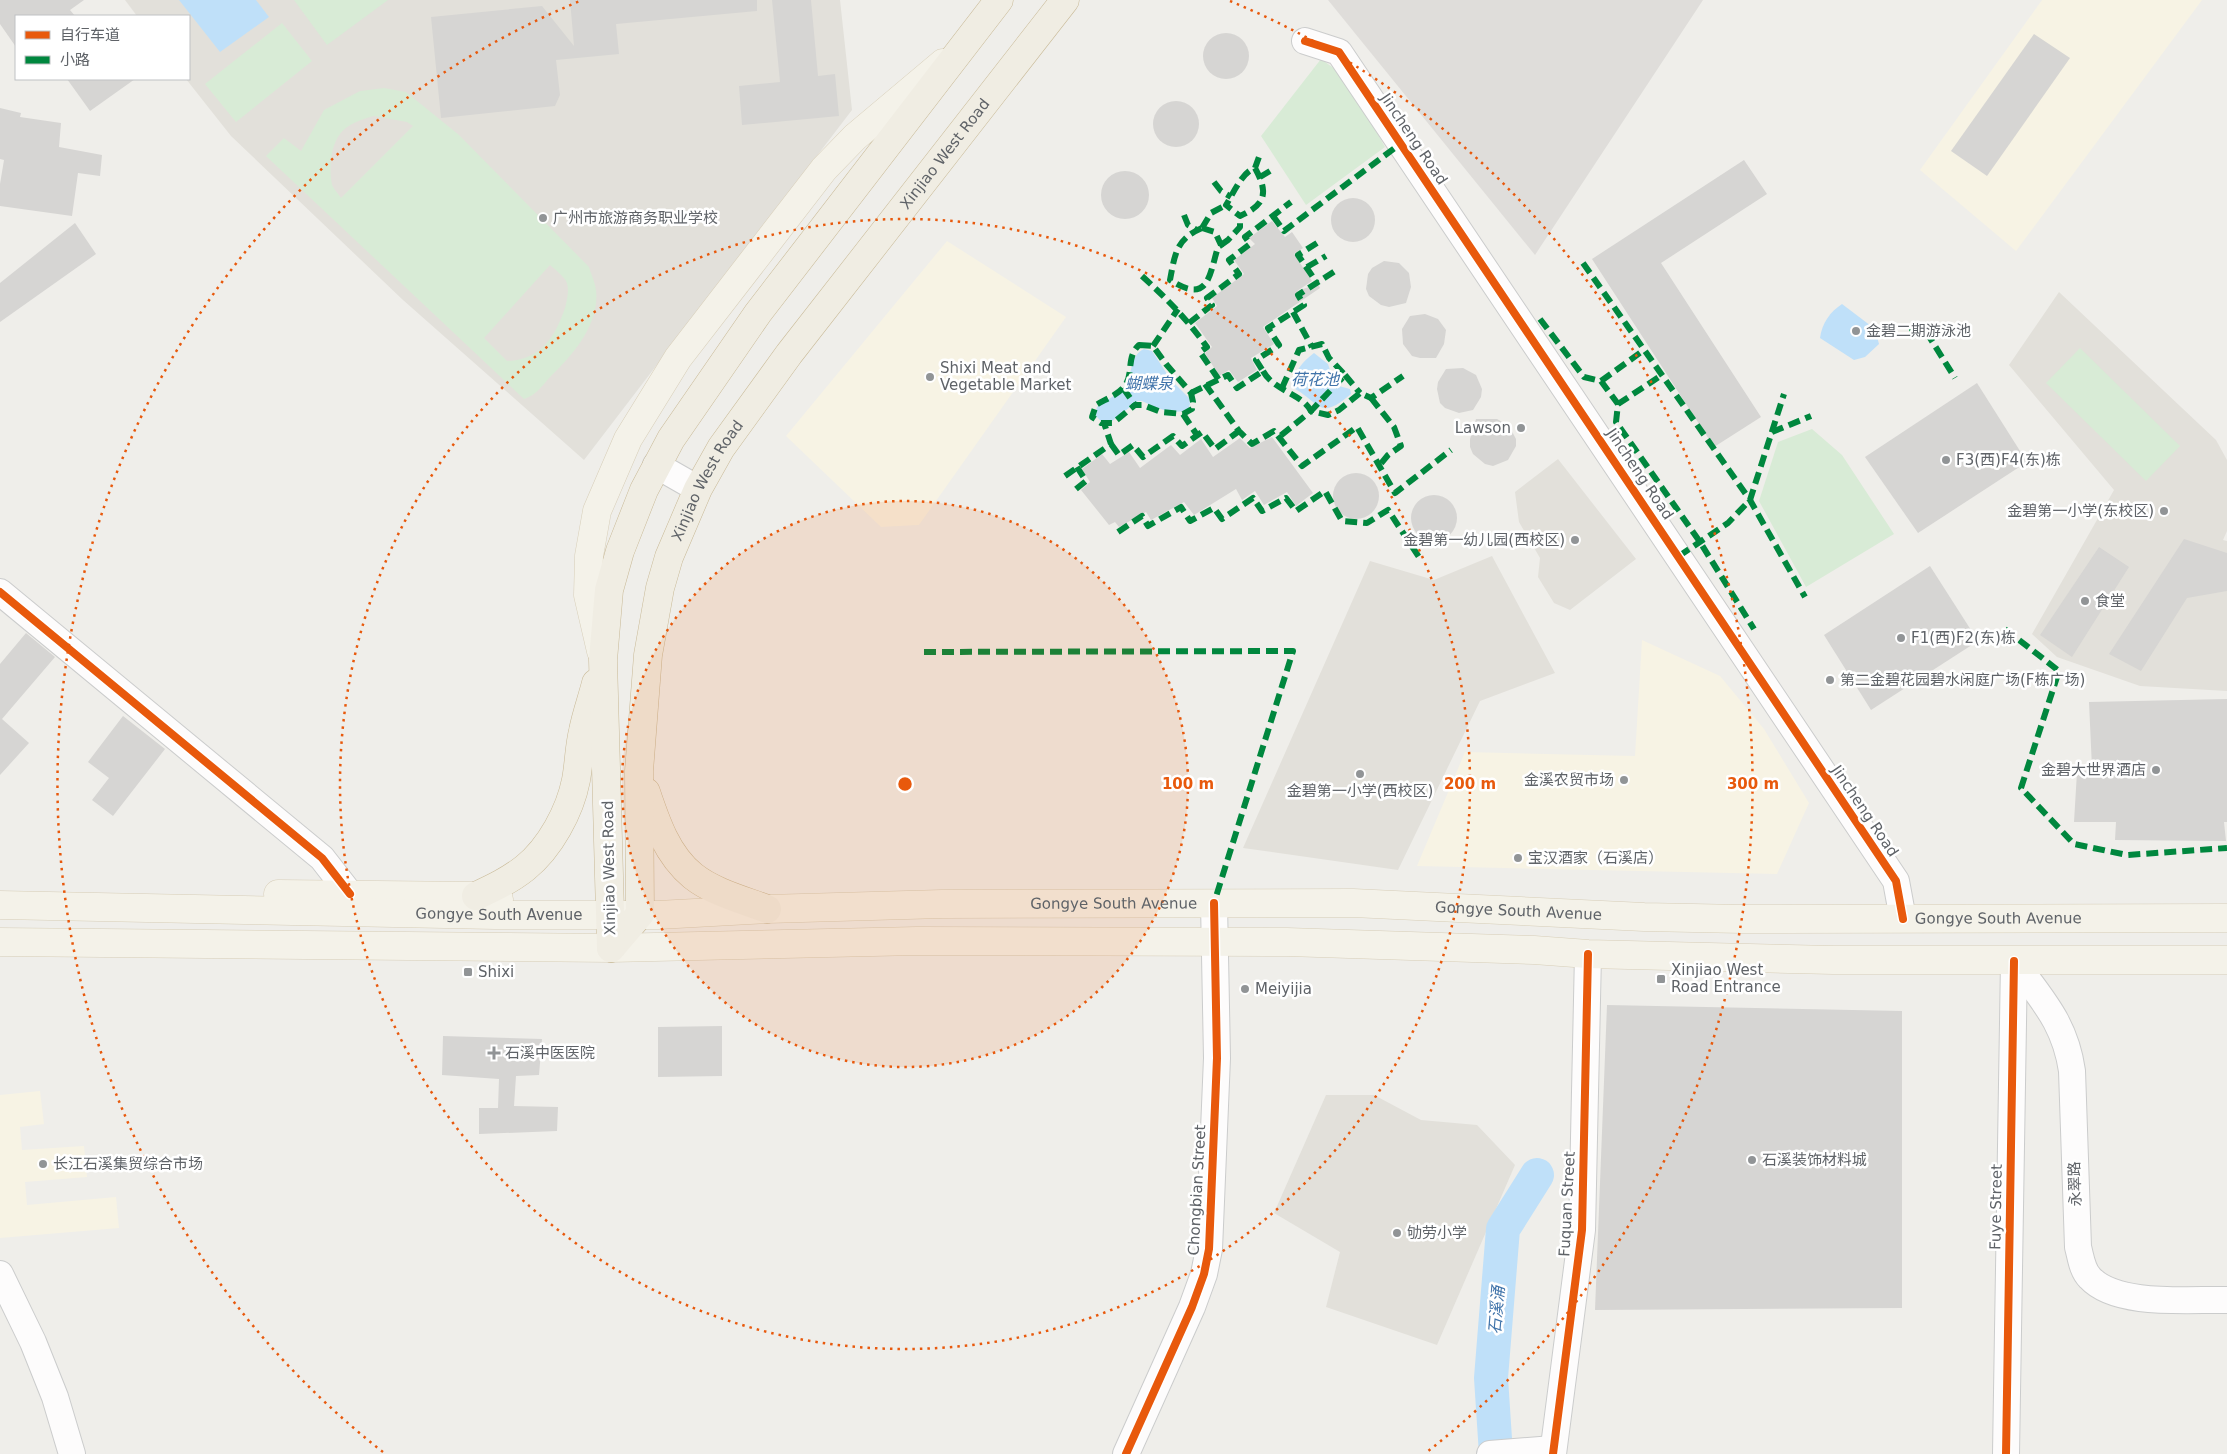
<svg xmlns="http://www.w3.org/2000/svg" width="2227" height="1454" viewBox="0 0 2227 1454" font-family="'DejaVu Sans','Noto Sans SC',sans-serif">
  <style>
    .commercial { fill: #f7f3e4 }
    .industrial { fill: #dfddda }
    .education { fill: #e2e0da }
    .green { fill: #d8ebd6; fill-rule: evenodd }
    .water { fill: #bfe0f9 }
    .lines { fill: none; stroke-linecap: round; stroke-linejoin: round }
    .river { stroke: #bfe0f9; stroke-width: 34 }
    .building { fill: #d6d5d3 }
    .minor-casing { stroke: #cbcccc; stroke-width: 28 }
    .major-casing { stroke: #d7ceb8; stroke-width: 29 }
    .highway-casing { stroke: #c8b996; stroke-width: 29 }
    .minor { stroke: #fdfcfc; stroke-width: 26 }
    .major { stroke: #f4f2e9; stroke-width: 28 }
    .highway { stroke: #f0ede3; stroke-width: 28 }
    .quiet { stroke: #00873e; stroke-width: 6; stroke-dasharray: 12 6; stroke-linecap: butt }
    .cycleway-casing { stroke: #fff; stroke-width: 11 }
    .cycleway { stroke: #e8590c; stroke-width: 8 }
    .ring { fill: none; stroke: #e8590c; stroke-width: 2.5; stroke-dasharray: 2.5 5 }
    .poi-dot { fill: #919496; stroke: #fff; stroke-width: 2 }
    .labels { text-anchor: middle; stroke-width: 5; stroke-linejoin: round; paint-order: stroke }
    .street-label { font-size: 15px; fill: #5f6368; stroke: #fff }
    .poi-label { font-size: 15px; fill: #5f6368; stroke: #fff; text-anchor: start }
    .water-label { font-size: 16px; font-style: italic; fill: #4174aa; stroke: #fff }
    .centre { fill: #e8590c; stroke: #fff; stroke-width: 2.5 }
    .ring-label { font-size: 15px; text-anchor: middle; font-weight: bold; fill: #e8590c; stroke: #fff; stroke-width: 5; stroke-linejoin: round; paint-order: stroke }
  </style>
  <rect width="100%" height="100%" fill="#efeeea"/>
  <!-- commercial -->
  <g class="commercial">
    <polygon points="2042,0 2202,0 2016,251 1920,170"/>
    <polygon points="947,241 1066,317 919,525 881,527 786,436"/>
    <polygon points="1642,640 1720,676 1764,729 1809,803 1777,874 1417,866 1465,752 1635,756"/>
    <polygon points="40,1091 44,1124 20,1127 22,1150 84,1146 87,1177 25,1182 27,1205 116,1197 119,1228 0,1238 0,1095"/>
  </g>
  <!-- industrial -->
  <polygon class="industrial" points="1328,0 1703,0 1535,255"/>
  <!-- education -->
  <g class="education">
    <polygon points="125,0 840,0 852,110 584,460 403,300 231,136 186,79 189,79 189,16 137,16"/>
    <polygon points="2059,292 2216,440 2227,460 2227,531 2223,540 2227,541 2227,691 2140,686 2057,657 2032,634 2114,490 2009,365"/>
    <polygon points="1558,459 1636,559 1570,610 1554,603 1538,577 1540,558 1519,522 1515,492"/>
    <polygon points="1492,556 1555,673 1480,701 1398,870 1243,848 1370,561 1434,580"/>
    <polygon points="1326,1095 1374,1095 1421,1120 1477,1125 1515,1165 1437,1345 1326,1307 1340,1252 1274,1213"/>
  </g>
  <!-- green -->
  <g class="green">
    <polygon points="294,0 388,0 327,45"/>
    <polygon points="282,23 312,61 236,122 205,84"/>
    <polygon points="1321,59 1346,77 1385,147 1306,205 1261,136"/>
    <path d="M384 88 406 92 459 135 589 267C591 274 595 282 596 290 600 324 573 355 550 377 542 386 536 395 524 399L266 156 284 138 301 151 324 110 360 91ZM374 116 407 122 413 126 341 198C338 194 334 189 332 185 329 170 330 147 340 134 347 124 362 119 374 116ZM550 265C555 269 563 276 566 281 570 289 567 300 565 308 555 337 541 360 507 361L484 338Z"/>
    <polygon points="2080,348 2180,446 2146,481 2046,383"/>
    <polygon points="1812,429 1842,455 1894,534 1806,587 1759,501 1778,442"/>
  </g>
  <!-- water -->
  <g class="water">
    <polygon points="179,0 256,0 269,17 220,52"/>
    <path d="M1842 304 1875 329 1879 344 1865 357 1854 360 1820 338C1822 323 1830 312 1842 304Z"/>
    <path d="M1144 349 1152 351 1171 380 1189 398 1190 404 1188 410C1171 415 1157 408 1142 401H1138L1112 421H1101L1095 415 1097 407C1105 400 1120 394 1125 386 1133 373 1130 355 1144 349Z"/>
    <path d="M1314 353 1328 364 1335 385 1350 389 1351 394C1319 421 1322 404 1292 387 1294 372 1302 362 1314 353Z"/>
  </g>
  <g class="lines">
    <!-- river -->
    <polyline class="river" points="1496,1454 1491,1378 1503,1229 1537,1175"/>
  </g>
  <!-- building -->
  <g class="building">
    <polygon points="0,0 84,0 70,10 75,16 16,16 16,47 0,24"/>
    <polygon points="570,0 757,0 757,11 616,24 619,54 556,60 560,95 555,106 441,118 431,17 542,6 574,46"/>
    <polygon points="772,0 811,0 818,76 835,74 839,116 742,125 739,86 780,82"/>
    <circle cx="1226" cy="56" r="23"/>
    <polygon points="2034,34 2070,58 1987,176 1951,151"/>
    <polygon points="67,79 135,79 90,111"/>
    <circle cx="1176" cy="124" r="23"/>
    <polygon points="0,108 21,113 20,117 61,123 59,147 102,155 100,176 78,173 72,216 0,206 0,184 4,160 0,159"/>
    <polygon points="1744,160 1767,194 1661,263 1761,417 1714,447 1592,259"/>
    <circle cx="1125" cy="195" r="24"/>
    <circle cx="1353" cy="220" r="22"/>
    <polygon points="1272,221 1285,237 1292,232 1303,248 1294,254 1312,281 1297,291 1318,284 1320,288 1263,327 1274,344 1251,358 1257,370 1238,382 1229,370 1219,376 1205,353 1212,347 1195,323 1217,306 1212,298 1244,274 1234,260 1255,244 1249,238"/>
    <polygon points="75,223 96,254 0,322 0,283"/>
    <polygon points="1384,261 1399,263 1409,273 1411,287 1406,303 1389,307 1381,305 1369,296 1366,289 1368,274 1372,268"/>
    <polygon points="1425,314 1438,319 1446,330 1444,344 1436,358 1420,358 1412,356 1403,344 1402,329 1410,316"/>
    <polygon points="1463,368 1476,375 1482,389 1481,397 1473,410 1459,413 1445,408 1440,403 1437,389 1438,382 1446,369"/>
    <polygon points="1977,383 2027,462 1918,533 1865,457"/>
    <polygon points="1476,419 1497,419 1509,426 1516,439 1516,446 1508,460 1493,466 1485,464 1473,454 1470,447 1470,439"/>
    <polygon points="1272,437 1313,493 1296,506 1287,492 1264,505 1255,491 1242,500 1236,489 1194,515 1184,502 1151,520 1146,512 1119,527 1115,522 1109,525 1081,490 1090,482 1082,469 1102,454 1110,464 1129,452 1140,468 1171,445 1180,455 1201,439 1213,457 1240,438 1250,448"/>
    <circle cx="1356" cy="496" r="23"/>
    <circle cx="1434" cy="518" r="23"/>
    <polygon points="2184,539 2227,553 2227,591 2187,598 2141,671 2109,654"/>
    <polygon points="2099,547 2129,567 2072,657 2040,635"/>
    <polygon points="1930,566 1978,641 1871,710 1824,635"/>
    <polygon points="26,633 55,657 2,719 29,743 0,775 0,664"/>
    <polygon points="2227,699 2227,822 2224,822 2226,841 2115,840 2116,822 2074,822 2077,772 2092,768 2089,702"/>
    <polygon points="123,716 165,749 113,816 92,800 109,778 88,762"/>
    <polygon points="1607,1005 1902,1011 1902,1308 1595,1310"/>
    <polygon points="722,1026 722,1076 658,1077 658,1027"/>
    <polygon points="443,1036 542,1039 539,1075 516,1076 514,1106 558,1107 557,1131 479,1134 479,1108 498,1108 499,1079 442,1075"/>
  </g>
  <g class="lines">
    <!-- minor casing -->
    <g class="minor-casing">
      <g id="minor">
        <polyline points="1305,41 1339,52 1896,881 1903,919"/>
        <polyline points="656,465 698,489"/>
        <polyline points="0,592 322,858 350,894"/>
        <path d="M2014 961C2041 999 2065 1022 2072 1071L2078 1247C2081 1258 2082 1270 2090 1278 2117 1307 2190 1299 2227 1300"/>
        <polyline points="0,1274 33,1342 55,1397 72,1454"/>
        <polyline points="1126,1454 1192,1307 1204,1274 1209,1249 1217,1058 1214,903"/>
        <polyline points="1490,1454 1553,1449"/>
        <polyline points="1553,1454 1582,1230 1588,954"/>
        <polyline points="2006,1454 2014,961"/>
      </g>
    </g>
    <!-- major casing -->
    <g class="major-casing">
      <g id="major">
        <polyline points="601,651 588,595 589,556 597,511 628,439 678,358 824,169 855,137 943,63"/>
        <polyline points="278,894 476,896 499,899"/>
        <path id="s1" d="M0 905 495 915H658L767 909 942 904 1353 903 1644 917 1742 919 2227 918"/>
        <polyline points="0,942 611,948 917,941 1287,942 1534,950 1588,954 1833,960 2227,960"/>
      </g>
    </g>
    <!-- highway casing -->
    <g class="highway-casing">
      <g id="highway">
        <path d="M646 792C656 822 667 855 693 876 713 892 743 900 767 909"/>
        <path d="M476 896C493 888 510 880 525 868 550 848 570 811 576 780 579 764 579 747 583 731 586 715 592 699 596 683"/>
        <path id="s2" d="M611 948 640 914 639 771 648 655 660 588 669 557 698 489 721 448 789 354 1065 0"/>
        <polyline points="611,948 603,660 609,590 620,551 644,490 671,439 758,313 999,0"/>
      </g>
    </g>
    <!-- minor -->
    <use href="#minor" class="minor"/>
    <!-- major -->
    <use href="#major" class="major"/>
    <!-- highway -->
    <use href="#highway" class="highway"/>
    <!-- quiet -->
    <g class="quiet">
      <path d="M1255 168C1268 192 1267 204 1240 216L1226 205C1233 194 1242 172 1255 168L1260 154"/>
      <polyline points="1260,177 1270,171"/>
      <polyline points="1214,182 1221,191 1231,197"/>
      <polyline points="1184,215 1188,225 1197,230"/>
      <polyline points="1273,216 1284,231 1400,144"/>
      <path d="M1202 228 1215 232 1221 245 1218 247C1209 276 1209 305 1170 280 1175 254 1176 239 1202 228Z"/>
      <polyline points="1202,228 1211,213 1226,205"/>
      <polyline points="1317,243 1298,255 1317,283"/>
      <polyline points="1221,245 1228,240 1240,227 1240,216"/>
      <polyline points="1583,263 1750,500 1805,597"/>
      <polyline points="1307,267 1326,256"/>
      <path d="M1142 276C1168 300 1186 318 1207 347L1200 352 1219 380"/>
      <polyline points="1293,312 1312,347"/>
      <polyline points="1540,319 1584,377 1601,381 1618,404 1616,422 1700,542 1754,629"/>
      <polyline points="1189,323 1212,305 1207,298 1239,274 1229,260 1250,244 1245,237 1291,202"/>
      <polyline points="1909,330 1925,330 1955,378"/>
      <path d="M1139 345 1153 346 1166 364 1191 393 1193 402 1192 409 1183 414 1161 412 1143 405H1135L1113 423H1101L1092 417 1096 405C1104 400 1117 395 1123 388 1135 375 1125 358 1139 345Z"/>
      <polyline points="1153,346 1178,309"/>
      <path d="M1263 371C1274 391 1301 393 1311 411L1279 437"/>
      <polyline points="1345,375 1360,393"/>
      <polyline points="1601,381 1644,350"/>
      <polyline points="1205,384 1239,431 1252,444 1274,431 1302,466 1357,427 1395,493 1451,450"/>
      <polyline points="1123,388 1135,405"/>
      <polyline points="1282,388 1299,350 1322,344 1329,358 1345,375 1311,411 1328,415 1339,410 1360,393 1371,398 1403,376"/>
      <polyline points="1191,393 1228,375 1237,388 1263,371 1256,360 1279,345 1268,328 1304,305 1298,295 1335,271"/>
      <polyline points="1371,398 1394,427 1401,446 1388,455 1379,466"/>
      <polyline points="1618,404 1662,375"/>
      <polyline points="1183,414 1197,435"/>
      <polyline points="1772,432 1811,416"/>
      <polyline points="1111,444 1119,455 1133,445 1143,457 1173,436 1182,446 1202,432 1215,449 1239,431"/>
      <polyline points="1065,476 1111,444 1104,423"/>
      <polyline points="1076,489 1086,481 1077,467"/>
      <polyline points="1118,532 1142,516 1148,526 1181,507 1190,521 1214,508 1222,519 1253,498 1262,511 1286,498 1296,511 1325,491 1342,521 1367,523 1388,510 1419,557"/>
      <polyline points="1679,556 1728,523 1750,500 1784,394"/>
      <polyline points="2005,629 2059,671 2021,788 2074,844 2127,855 2227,848"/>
      <polyline points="924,652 1293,651 1214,903"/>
    </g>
    <!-- cycleway casing -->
    <g class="cycleway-casing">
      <g id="cycleway">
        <polyline points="1305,41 1339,52 1896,881 1903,919"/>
        <polyline points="0,592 322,858 350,894"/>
        <polyline points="1126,1454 1192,1307 1204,1274 1209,1249 1217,1058 1214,903"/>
        <polyline points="1553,1454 1582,1230 1588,954"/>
        <polyline points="2006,1454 2014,961"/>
      </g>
    </g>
    <!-- cycleway -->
    <use href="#cycleway" class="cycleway"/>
  </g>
  <!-- distance rings -->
  <circle cx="905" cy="784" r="283" fill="#e8590c" fill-opacity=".12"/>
  <g class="ring">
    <circle cx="905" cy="784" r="283"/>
    <circle cx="905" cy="784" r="565"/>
    <path d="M383 1452A848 848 0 0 1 580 1M1230 1A848 848 0 0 1 1427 1452"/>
  </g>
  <!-- markers -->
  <g class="poi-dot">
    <circle cx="543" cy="218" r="5"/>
    <circle cx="1856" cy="331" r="5"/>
    <circle cx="930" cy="377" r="5"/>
    <circle cx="1521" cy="428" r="5"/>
    <circle cx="1946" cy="460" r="5"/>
    <circle cx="2164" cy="511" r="5"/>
    <circle cx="1575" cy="540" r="5"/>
    <circle cx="2085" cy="601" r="5"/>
    <circle cx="1901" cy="638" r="5"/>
    <circle cx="1830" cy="680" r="5"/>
    <circle cx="2156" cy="770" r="5"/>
    <circle cx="1360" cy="774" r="5"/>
    <circle cx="1624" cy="780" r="5"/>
    <circle cx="1518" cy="858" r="5"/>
    <rect x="463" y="967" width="10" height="10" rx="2.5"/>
    <rect x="1656" y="974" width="10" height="10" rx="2.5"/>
    <circle cx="1245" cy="989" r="5"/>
    <path d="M491.5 1045.5h5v5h5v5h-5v5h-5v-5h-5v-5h5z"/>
    <circle cx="1752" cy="1160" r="5"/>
    <circle cx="43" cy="1164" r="5"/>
    <circle cx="1397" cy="1233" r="5"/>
  </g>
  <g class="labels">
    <!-- street labels -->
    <g class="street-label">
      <text transform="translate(1414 139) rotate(56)" y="5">Jincheng Road</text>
      <text dy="5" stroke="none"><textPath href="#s2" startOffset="895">Xinjiao West Road</textPath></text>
      <text transform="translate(1640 474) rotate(56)" y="5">Jincheng Road</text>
      <text dy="5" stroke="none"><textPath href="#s2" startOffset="490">Xinjiao West Road</textPath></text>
      <text transform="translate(1865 811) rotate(56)" y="5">Jincheng Road</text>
      <text transform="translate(609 868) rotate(-91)" y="5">Xinjiao West Road</text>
      <text dy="5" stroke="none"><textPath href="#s1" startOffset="1114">Gongye South Avenue</textPath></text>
      <text dy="5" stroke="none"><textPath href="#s1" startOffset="1519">Gongye South Avenue</textPath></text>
      <text dy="5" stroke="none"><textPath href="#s1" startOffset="499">Gongye South Avenue</textPath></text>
      <text dy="5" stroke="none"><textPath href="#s1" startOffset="1999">Gongye South Avenue</textPath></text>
      <text transform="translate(2075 1184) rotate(-92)" y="5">永翠路</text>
      <text transform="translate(1197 1190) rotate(-87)" y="5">Chongbian Street</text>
      <text transform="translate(1567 1204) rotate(-87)" y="5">Fuquan Street</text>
      <text transform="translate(1996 1207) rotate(-89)" y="5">Fuye Street</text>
    </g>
    <!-- poi labels -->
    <g class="poi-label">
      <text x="553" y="223">广州市旅游商务职业学校</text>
      <text x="1866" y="336">金碧二期游泳池</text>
      <text x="940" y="373">Shixi Meat and<tspan x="940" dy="17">Vegetable Market</tspan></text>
      <text x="1511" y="433" text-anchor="end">Lawson</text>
      <text x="1956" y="465">F3(西)F4(东)栋</text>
      <text x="2154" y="516" text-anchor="end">金碧第一小学(东校区)</text>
      <text x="1565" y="545" text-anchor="end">金碧第一幼儿园(西校区)</text>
      <text x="2095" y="606">食堂</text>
      <text x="1911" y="643">F1(西)F2(东)栋</text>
      <text x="1840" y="685">第二金碧花园碧水闲庭广场(F栋广场)</text>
      <text x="2146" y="775" text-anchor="end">金碧大世界酒店</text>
      <text x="1614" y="785" text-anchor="end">金溪农贸市场</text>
      <text x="1360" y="796" text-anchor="middle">金碧第一小学(西校区)</text>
      <text x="1528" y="863">宝汉酒家（石溪店）</text>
      <text x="1671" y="975">Xinjiao West<tspan x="1671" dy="17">Road Entrance</tspan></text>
      <text x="478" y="977">Shixi</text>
      <text x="1255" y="994">Meiyijia</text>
      <text x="505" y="1058">石溪中医医院</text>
      <text x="1762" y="1165">石溪装饰材料城</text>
      <text x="53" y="1169">长江石溪集贸综合市场</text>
      <text x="1407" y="1238">劬劳小学</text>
    </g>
    <!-- water labels -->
    <g class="water-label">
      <text x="1315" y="385">荷花池</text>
      <text x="1149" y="389">蝴蝶泉</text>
      <text transform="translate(1496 1310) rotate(-85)" y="6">石溪涌</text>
    </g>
  </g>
  <circle cx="905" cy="784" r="8" class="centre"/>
  <g class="ring-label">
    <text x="1188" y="789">100 m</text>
    <text x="1470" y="789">200 m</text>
    <text x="1753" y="789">300 m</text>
  </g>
  <!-- legend -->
  <rect x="15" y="15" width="175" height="65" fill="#ffffff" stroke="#bfc1c3"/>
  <rect x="25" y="31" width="25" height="8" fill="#e8590c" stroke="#bfc1c3"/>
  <text x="60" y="40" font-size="15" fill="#5f6368">自行车道</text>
  <rect x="25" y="56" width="25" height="8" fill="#00873e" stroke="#bfc1c3"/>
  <text x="60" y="65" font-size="15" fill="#5f6368">小路</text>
</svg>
